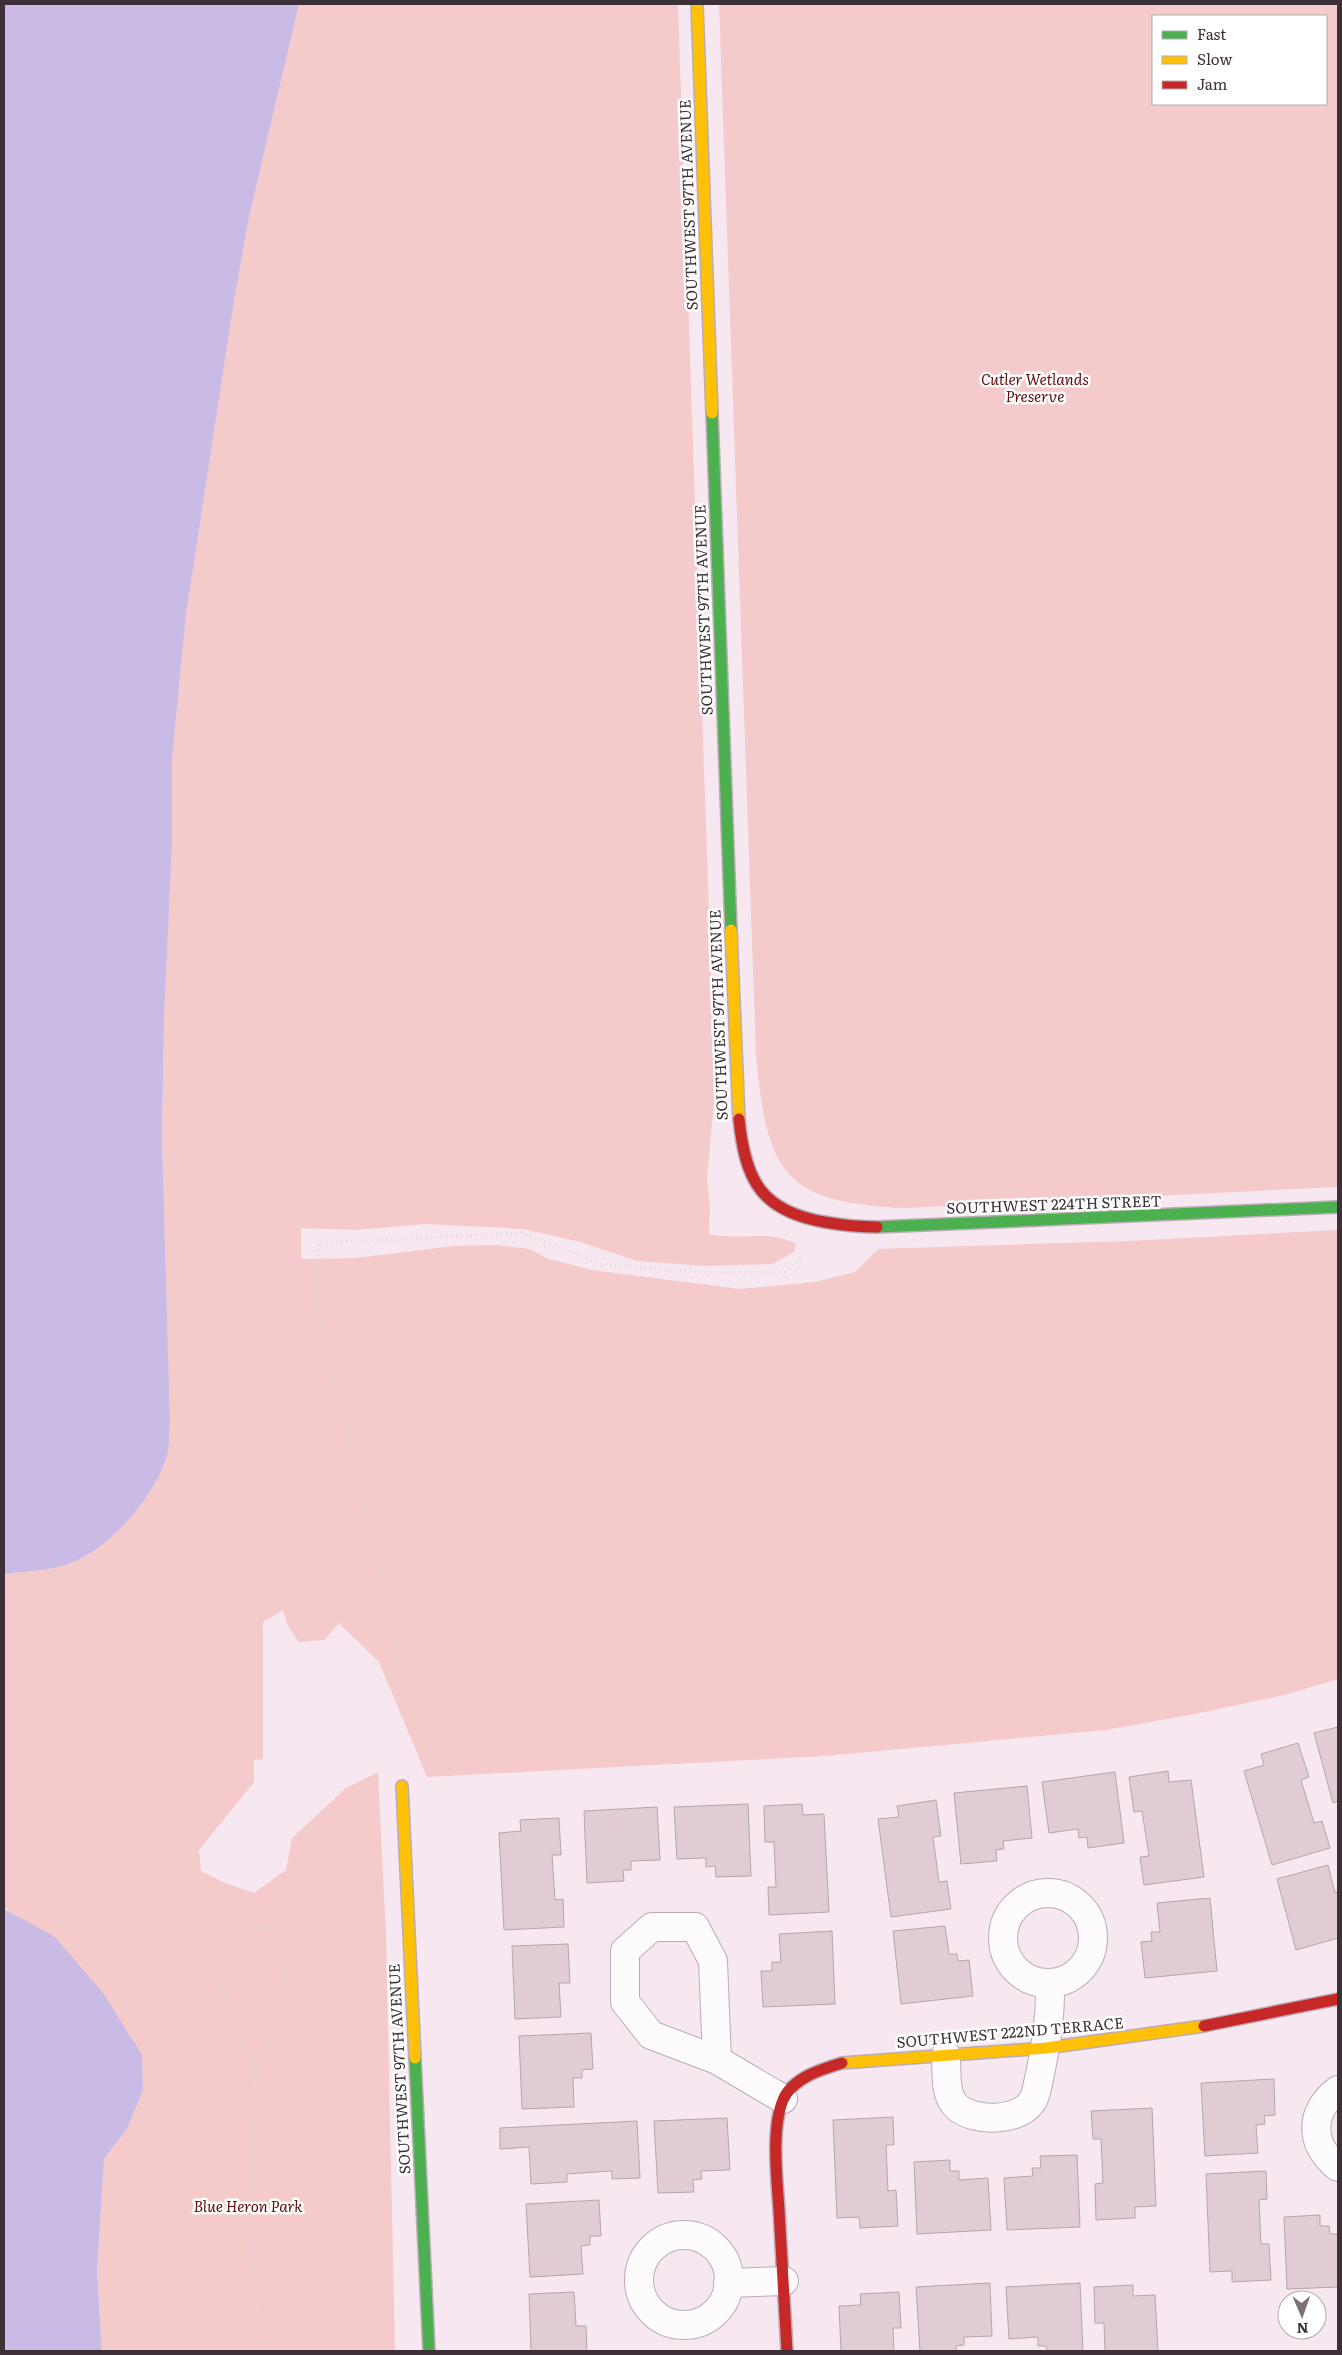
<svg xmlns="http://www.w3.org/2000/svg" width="1342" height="2355" viewBox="0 0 1342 2355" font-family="Literata,serif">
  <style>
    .green { fill: #f5caca; fill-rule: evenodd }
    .water { fill: #cabae6 }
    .building { fill: #e1ccd3; stroke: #b4a6ac }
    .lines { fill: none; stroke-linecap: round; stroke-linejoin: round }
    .street-casing { stroke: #baadb5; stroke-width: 30 }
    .fast-casing { stroke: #baadb5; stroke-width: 14 }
    .slow-casing { stroke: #baadb5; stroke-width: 14 }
    .jam-casing { stroke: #baadb5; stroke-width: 14 }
    .path { stroke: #ded9dd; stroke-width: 3; stroke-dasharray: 1 4; stroke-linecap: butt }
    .street { stroke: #fefbfd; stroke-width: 28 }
    .fast { stroke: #4caf50; stroke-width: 11 }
    .slow { stroke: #ffc107; stroke-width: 11 }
    .jam { stroke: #c62828; stroke-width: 11 }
    .labels { text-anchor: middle; stroke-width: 5; stroke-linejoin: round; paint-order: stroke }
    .street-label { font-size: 15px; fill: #3d3038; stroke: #fff }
    .park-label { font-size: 15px; font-style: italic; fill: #610c0d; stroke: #fff }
  </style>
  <rect width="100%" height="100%" fill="#f7e7f1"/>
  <!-- green -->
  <g class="green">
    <path d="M299 4H678L715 1091 707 1179 710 1207 709 1234C738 1241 768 1229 796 1244L794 1252 772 1264 705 1266 637 1261 580 1242 523 1229 425 1224 355 1230 301 1228V1259L356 1258 454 1246 494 1245 530 1249 549 1259 592 1270 740 1289 815 1282 855 1272 878 1249 1129 1241 1338 1230V1679L1288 1694 1205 1712 1106 1730 825 1756 427 1777 379 1662 339 1623 324 1640 299 1642 288 1626 283 1610 263 1622V1760L254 1759V1782L199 1850 201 1871 225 1883 254 1893 286 1870 292 1838 346 1788 378 1772 386 1936 395 2351H102L97 2271 104 2159 127 2129 143 2090 142 2055 8 1910 4 1909V1574C26 1571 51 1571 71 1563 109 1549 151 1500 165 1462 170 1450 169 1434 170 1421L162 1137 164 1019 172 845V759L186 615 234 301 249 217Z"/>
    <path d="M719 4H1338V1187L905 1208C782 1203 767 1171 756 1055ZM1153 16H1326V104H1153Z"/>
  </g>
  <!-- water -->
  <g class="water">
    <path d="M4 4H299L249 217 234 301 186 615 172 759V845L164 1019 162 1137 170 1421C169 1434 170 1450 165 1462 151 1500 109 1549 71 1563 51 1571 26 1571 4 1574Z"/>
    <polygon points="4,1909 55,1937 103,1993 142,2055 143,2090 127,2129 104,2159 97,2271 102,2351 4,2351"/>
  </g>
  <!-- building -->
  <g class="building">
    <polygon points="1338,1727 1338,1801 1333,1803 1314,1733"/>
    <polygon points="1298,1743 1309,1777 1301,1780 1314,1823 1322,1821 1330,1848 1272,1865 1244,1771 1264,1765 1261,1754"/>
    <polygon points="1168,1771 1169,1782 1191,1780 1204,1877 1144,1885 1140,1857 1149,1856 1142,1811 1134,1812 1129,1777"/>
    <polygon points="1115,1772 1124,1843 1088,1848 1087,1837 1079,1838 1078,1829 1049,1833 1042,1782"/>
    <polygon points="1027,1786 1032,1838 1003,1841 1004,1849 996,1850 997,1861 961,1864 954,1793"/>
    <polygon points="936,1800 941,1836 933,1837 939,1882 947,1881 951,1909 891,1917 878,1819 899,1817 897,1806"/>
    <polygon points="748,1804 751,1876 716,1877 715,1866 706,1867 706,1858 677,1859 674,1807"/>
    <polygon points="802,1804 803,1815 824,1814 829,1912 769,1915 768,1887 776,1887 774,1842 765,1842 764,1806"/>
    <polygon points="657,1807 660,1860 631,1861 631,1870 623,1870 624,1881 587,1883 584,1811"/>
    <polygon points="559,1818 561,1855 552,1855 555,1900 563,1899 564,1927 504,1930 499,1833 521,1831 520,1820"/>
    <polygon points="1328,1865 1335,1893 1338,1892 1338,1938 1296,1950 1277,1879"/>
    <polygon points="1210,1898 1217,1971 1145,1978 1141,1942 1152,1941 1151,1932 1160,1932 1157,1903"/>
    <polygon points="945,1926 949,1954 957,1954 958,1961 969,1960 973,1996 901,2004 893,1931"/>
    <polygon points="832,1931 835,2004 763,2007 761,1971 772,1971 772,1962 781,1962 779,1934"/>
    <polygon points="568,1944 570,1983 559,1983 561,2017 515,2019 512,1946"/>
    <polygon points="591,2033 593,2069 582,2070 582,2078 573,2078 574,2107 522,2109 519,2036"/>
    <polygon points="1274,2079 1275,2115 1264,2116 1265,2124 1256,2125 1258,2153 1205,2156 1201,2083"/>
    <polygon points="1152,2108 1156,2206 1135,2207 1135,2218 1096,2220 1095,2184 1103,2183 1101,2139 1093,2139 1091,2111"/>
    <polygon points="893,2117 894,2145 886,2145 888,2191 896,2190 898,2226 860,2228 859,2217 837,2218 833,2120"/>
    <polygon points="727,2118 730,2170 701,2171 702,2179 693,2180 694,2192 658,2193 654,2121"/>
    <polygon points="637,2121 640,2178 612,2179 612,2171 567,2174 567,2182 531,2184 529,2147 500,2149 500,2128"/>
    <polygon points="1077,2155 1080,2227 1007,2230 1004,2178 1033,2176 1032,2168 1041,2168 1040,2156"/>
    <polygon points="950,2160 950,2171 959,2171 959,2180 988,2178 991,2230 917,2234 914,2162"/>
    <polygon points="1266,2171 1267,2199 1259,2200 1261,2244 1269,2244 1271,2280 1232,2282 1232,2271 1210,2272 1206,2174"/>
    <polygon points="599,2200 601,2236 590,2236 590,2245 581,2246 583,2274 530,2277 526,2204"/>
    <polygon points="1320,2215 1320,2226 1329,2226 1330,2234 1338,2234 1338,2287 1287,2289 1284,2217"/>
    <polygon points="990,2283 992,2336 964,2337 964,2345 956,2346 956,2351 920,2351 916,2287"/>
    <polygon points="1080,2283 1083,2351 1047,2351 1046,2346 1038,2346 1038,2337 1009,2339 1006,2287"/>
    <polygon points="1133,2285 1133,2296 1155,2295 1158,2351 1105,2351 1104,2323 1095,2323 1094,2287"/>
    <polygon points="574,2292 576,2326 586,2326 587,2351 531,2351 529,2294"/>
    <polygon points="899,2292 901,2328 893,2328 894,2351 841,2351 839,2306 861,2305 860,2294"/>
  </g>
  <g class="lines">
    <!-- street casing -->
    <g class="street-casing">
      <g id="street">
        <circle cx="1048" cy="1938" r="45"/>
        <path d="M946 2055C947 2071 944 2094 956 2106 973 2123 1021 2122 1033 2100 1037 2093 1038 2082 1040 2074 1046 2044 1051 2015 1050 1983"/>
        <polyline points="717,2060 713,1961 695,1927 652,1927 625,1951 625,2002 651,2035 717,2060 783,2099"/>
        <path d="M1338 2090C1309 2111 1309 2145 1338 2167"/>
        <circle cx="684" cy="2280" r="45"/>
        <polyline points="728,2283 784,2281"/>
      </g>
    </g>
    <!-- fast casing -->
    <g class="fast-casing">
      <g id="fast">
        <polyline points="712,413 731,930"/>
        <polyline points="877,1227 1338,1207"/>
        <polyline points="415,2058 429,2351"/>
      </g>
    </g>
    <!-- slow casing -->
    <g class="slow-casing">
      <g id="slow">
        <polyline points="697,4 712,413"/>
        <polyline points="731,930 739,1119"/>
        <polyline points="402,1786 415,2058"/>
        <polyline points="842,2063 1046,2048 1204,2026"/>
      </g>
    </g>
    <!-- jam casing -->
    <g class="jam-casing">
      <g id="jam">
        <path d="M739 1119C745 1180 761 1211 824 1222 841 1225 860 1227 877 1227"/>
        <polyline points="1204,2026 1338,1999"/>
        <path d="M787 2351C784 2304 782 2257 779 2210 777 2179 771 2129 783 2100 792 2078 822 2069 842 2063"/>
      </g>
    </g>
    <!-- path -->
    <g class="path">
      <polyline points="406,1685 341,1408 325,1349 315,1293 319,1243 523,1233 600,1264 711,1273 785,1272 805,1253"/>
      <polygon points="251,1924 273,1929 288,1957 281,2004 256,2085 220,1981 215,1955 229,1931"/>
      <path d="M256 2085C246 2173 255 2263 260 2351"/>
    </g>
    <!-- street -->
    <use href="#street" class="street"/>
    <!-- fast -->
    <use href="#fast" class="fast"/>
    <!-- slow -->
    <use href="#slow" class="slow"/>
    <!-- jam -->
    <use href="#jam" class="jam"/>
  </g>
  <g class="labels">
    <!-- street labels -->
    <g class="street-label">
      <text transform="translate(689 205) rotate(-92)" y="5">SOUTHWEST 97TH AVENUE</text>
      <text transform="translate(704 610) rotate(-92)" y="5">SOUTHWEST 97TH AVENUE</text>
      <text transform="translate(719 1015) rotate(-92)" y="5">SOUTHWEST 97TH AVENUE</text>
      <text transform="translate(1054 1205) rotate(-2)" y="5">SOUTHWEST 224TH STREET</text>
      <text transform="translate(1010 2033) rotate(-5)" y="5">SOUTHWEST 222ND TERRACE</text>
      <text transform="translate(400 2069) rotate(-93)" y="5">SOUTHWEST 97TH AVENUE</text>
    </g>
    <!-- park labels -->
    <g class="park-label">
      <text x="1035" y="385">Cutler Wetlands<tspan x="1035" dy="17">Preserve</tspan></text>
      <text x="248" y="2212">Blue Heron Park</text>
    </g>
  </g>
  <!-- border -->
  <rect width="1342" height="2355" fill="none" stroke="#3d3038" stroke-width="10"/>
  <!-- legend -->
  <rect x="1152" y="15" width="175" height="90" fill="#ffffff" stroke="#b1acaf"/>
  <rect x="1162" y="31" width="25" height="8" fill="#4caf50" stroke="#b1acaf"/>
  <text x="1197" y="40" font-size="15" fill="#3d3038">Fast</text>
  <rect x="1162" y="56" width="25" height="8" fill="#ffc107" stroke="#b1acaf"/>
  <text x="1197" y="65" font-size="15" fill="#3d3038">Slow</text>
  <rect x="1162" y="81" width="25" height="8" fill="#c62828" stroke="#b1acaf"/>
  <text x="1197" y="90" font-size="15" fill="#3d3038">Jam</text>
  <!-- north arrow -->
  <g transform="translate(1302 2315) rotate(178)"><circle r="24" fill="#ffffff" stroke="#b1acaf"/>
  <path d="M0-4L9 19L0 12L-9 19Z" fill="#7e7079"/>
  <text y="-8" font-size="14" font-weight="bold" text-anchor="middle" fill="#3d3038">N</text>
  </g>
</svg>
